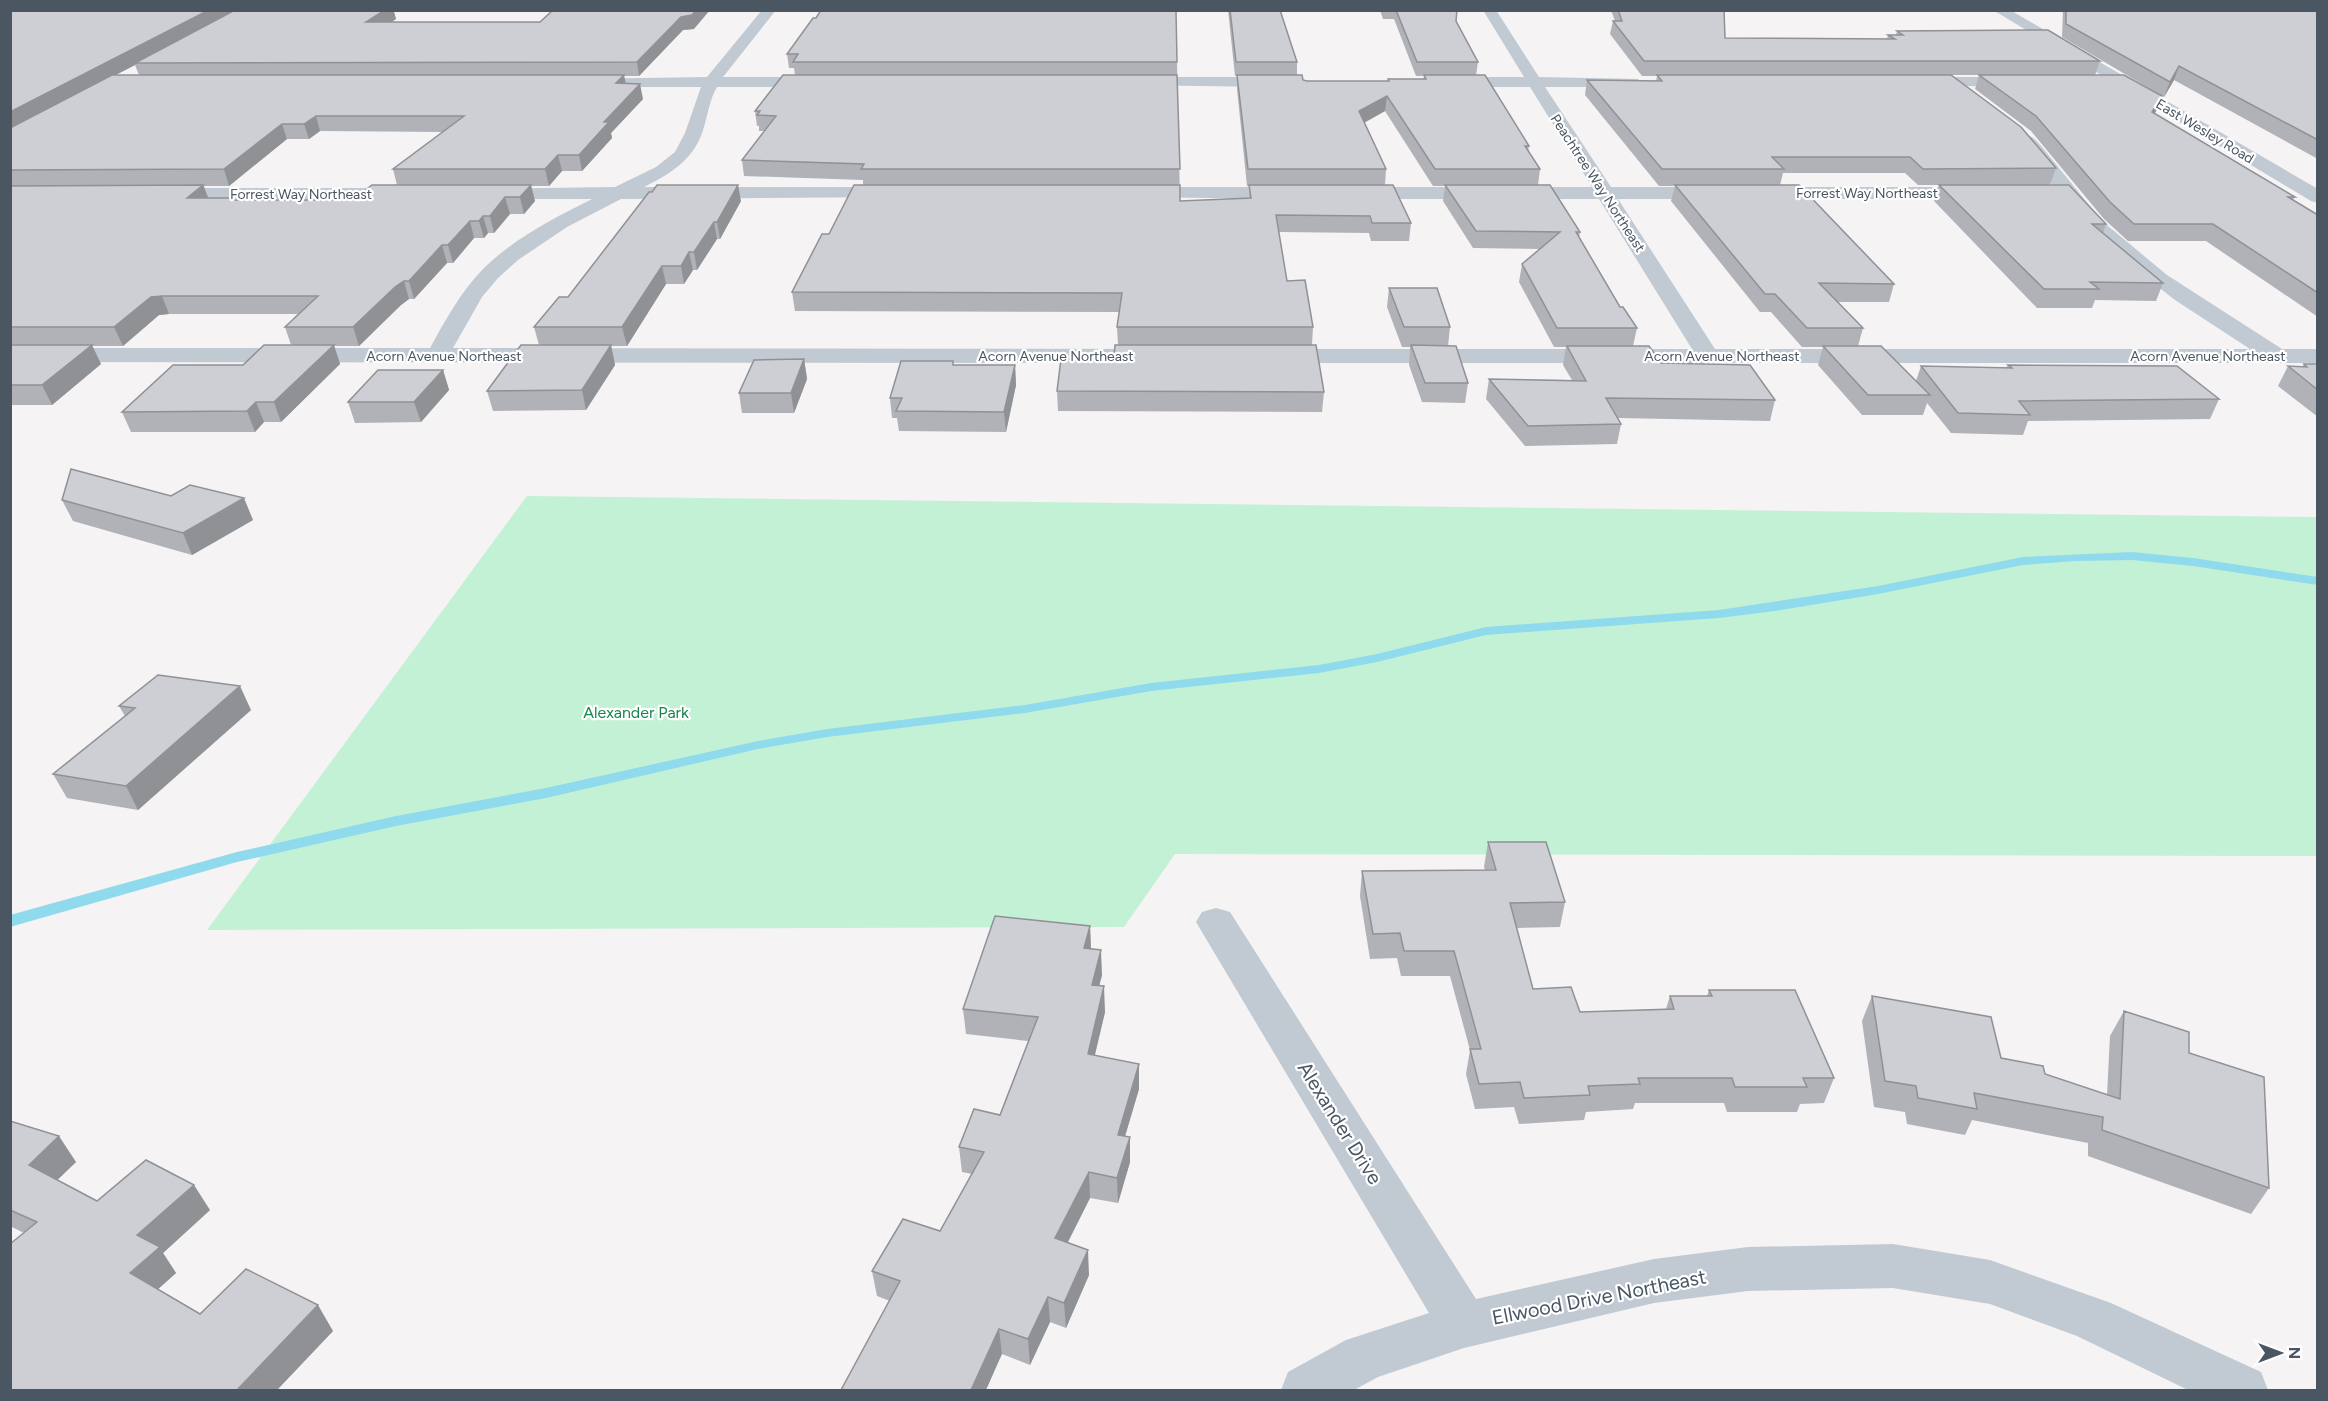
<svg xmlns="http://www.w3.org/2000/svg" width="2328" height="1401" viewBox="0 0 2328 1401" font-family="Figtree,sans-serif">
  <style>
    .green { fill: #c3f1d5 }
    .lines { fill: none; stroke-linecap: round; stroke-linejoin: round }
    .stream { fill: #90daee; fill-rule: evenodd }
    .minor { fill: #c1cad2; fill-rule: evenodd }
    .wall { fill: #b0b2b7; fill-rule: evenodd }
    .shaded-wall { fill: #909195 }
    .building { fill: #cdcfd5; stroke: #909195; stroke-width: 1.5 }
    .labels { text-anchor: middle; stroke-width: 4.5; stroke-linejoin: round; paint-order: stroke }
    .far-street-label { font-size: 14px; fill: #4a5661; stroke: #fff }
    .park-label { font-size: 16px; fill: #17864f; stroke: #fff }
    .near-street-label { font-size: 20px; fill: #4a5661; stroke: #fff }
  </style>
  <rect width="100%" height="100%" fill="#f5f3f3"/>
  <!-- green -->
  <polygon class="green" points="527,496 2317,517 2317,856 1175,854 1124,927 207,930"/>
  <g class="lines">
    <!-- stream -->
    <polygon class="stream" points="2132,552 2193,558 2318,577 2318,585 2193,566 2132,560 2076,561 2023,565 1878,594 1775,611 1719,618 1486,635 1377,662 1319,673 1151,691 1025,713 827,737 758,749 546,798 396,826 237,862 10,927 10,915 237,852 396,816 546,788 758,741 827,729 1025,705 1151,683 1319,665 1377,654 1486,627 1719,610 1878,586 2023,557"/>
    <!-- minor -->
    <g class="minor">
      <path d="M762 10H776L723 77H822L830 82 822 87H717C710 99 708 113 704 127 695 159 672 173 644 187H894L901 189 903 193 901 197 621 199 567 227 518 260 498 278 482 297 453 348 1158 349 1166 351 1170 356 1166 361 1158 363 10 362V348H430C445 321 461 291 484 268 515 238 554 218 592 199H489L482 197 480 193 482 189 615 187 656 167 675 152 685 133 701 87H580L574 85 572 82 574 79 707 77Z"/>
      <path d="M1483 10H1496L1539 77 1638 79 1640 82 1638 85 1632 87H1545L1611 187H1980L1987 189 1989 193 1987 197 1980 199H1618L1715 349H2250L2175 300 2108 248 2070 209 2018 140 2021 136C2032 134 2035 139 2042 147L2102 221 2167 275 2282 349H2318V363H1272L1264 361 1260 356 1264 351 1272 349H1692L1599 199H1353L1346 197 1344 193 1346 189 1353 187H1592L1530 87H1444L1436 82 1444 77H1524Z"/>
      <polygon points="1993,10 2010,10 2318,189 2318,203 2311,201"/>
      <polygon points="1132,77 1281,77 1289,82 1281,87 1126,85 1124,82"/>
      <polygon points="1915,77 2022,77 2030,82 2022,87 1909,85 1907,82 1909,79"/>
      <polygon points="1134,187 1293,187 1300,189 1302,193 1300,197 1293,199 1127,197 1125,193 1127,189"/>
      <polygon points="162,188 405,188 412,190 414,194 412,198 405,200 155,198 153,194 155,190"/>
      <polygon points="1216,908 1230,912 1476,1299 1654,1259 1748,1247 1893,1244 1990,1260 2111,1303 2261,1372 2268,1390 2188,1390 2077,1336 1990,1304 1893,1288 1748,1291 1654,1303 1464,1348 1378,1377 1354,1390 1281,1390 1288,1372 1346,1340 1429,1313 1196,922 1202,912"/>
    </g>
  </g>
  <!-- wall -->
  <g class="wall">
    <path d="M10 10 394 12 396 19 391 22 694 29 683 30 639 76H624L625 83 643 99 611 133 612 138 582 171H562L549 186H531L535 201 524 214H510L494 233H488L484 238H474L453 263H447L414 299H409L401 305 359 346H334L340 364 281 422H264L255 432H131L122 412 243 365 291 345 285 327 298 314H169L159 315 123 346H92L101 364 52 405H10ZM135 65 139 75H115ZM320 131 444 132 393 169 397 185 352 200H234L233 198H208L204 186H229L287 139H309Z"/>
    <polygon points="1228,10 1281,10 1280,11 1297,62 1297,75 1303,80 1307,81 1388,81 1388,79 1423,79 1424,76 1416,76 1394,19 1383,19 1380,10 1457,10 1456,21 1478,62 1476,75 1529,146 1528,151 1540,169 1538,185 1580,232 1579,238 1620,307 1637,328 1633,346 1661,363 1775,400 1770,421 1618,418 1621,424 1617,444 1525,446 1486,399 1489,379 1572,380 1563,365 1566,347 1554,347 1519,282 1522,264 1540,249 1473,248 1443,201 1445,186 1433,186 1385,111 1364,123 1386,169 1385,185 1411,223 1409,241 1371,241 1369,233 1279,232 1287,281 1313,327 1312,345 1324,392 1322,412 1058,411 1057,391 1114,359 1118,345 1117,327 1119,312 795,311 792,292 829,234 863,185 863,180 744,176 742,160 765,131 759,131 759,126 757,126 755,111 795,75 794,68 789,68 787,54 1177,62 1180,201 1249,198 1249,186 1247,186 1237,89 1237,76 1235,76"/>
    <polygon points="1611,10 1724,10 1725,38 1887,39 1888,35 1896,35 1897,31 2100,61 2095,75 2162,96 2155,113 2295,197 2293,200 2318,215 2318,317 2206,241 2128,241 2104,219 2031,131 1975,89 1979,75 1952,75 2056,168 2050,185 2106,224 2103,233 2163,283 2156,301 2095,300 2092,308 2037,308 1934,201 1939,185 1918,185 1905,173 1783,173 1780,185 1894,284 1889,302 1837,302 1863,328 1858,346 1916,381 1921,366 2006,368 2008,365 2219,399 2210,419 2028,421 2023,435 1951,433 1927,403 1923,415 1862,415 1818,365 1823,347 1802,347 1771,312 1760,312 1671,201 1675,186 1659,186 1585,95 1587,80 1656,81 1657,76 1642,76 1610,34 1613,21 1615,21"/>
    <polygon points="2063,10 2318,10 2318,159 2174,80 2164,97 2062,37"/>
    <polygon points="741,201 720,239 717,239 697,270 693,270 684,284 666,284 627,346 611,346 615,365 586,410 493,411 487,391 539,345 534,327 568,297"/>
    <polygon points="1389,288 1450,327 1448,346 1468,383 1465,403 1422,402 1409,365 1410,347 1402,347 1387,307"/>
    <polygon points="804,359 807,379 794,413 742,413 739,393"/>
    <polygon points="2304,364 2318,364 2318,417 2278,386 2288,366 2302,367"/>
    <polygon points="954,365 1015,365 1016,385 1006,432 899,431 897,418 892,418 890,398"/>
    <polygon points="443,370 449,390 421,422 355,423 348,402"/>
    <polygon points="171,496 253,520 192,555 73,521 62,500"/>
    <polygon points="119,706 251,710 138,810 67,798 53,774 125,716"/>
    <polygon points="1488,842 1565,902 1560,927 1517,928 1533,989 1580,1012 1666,1009 1670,996 1707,996 1709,990 1834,1078 1824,1103 1800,1104 1797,1112 1727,1112 1724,1103 1635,1103 1633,1109 1586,1112 1584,1120 1519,1124 1514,1107 1475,1109 1466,1074 1470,1050 1450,976 1401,976 1397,958 1370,959 1360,896 1362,871 1485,870 1484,867"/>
    <polygon points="1090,926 1091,949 1102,975 1099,986 1105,1012 1095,1055 1139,1064 1139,1089 1125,1136 1130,1162 1118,1203 1090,1198 1067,1243 1089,1275 1066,1328 1050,1322 1030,1365 1002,1354 890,1301 877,1296 872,1271 940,1231 972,1174 962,1172 959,1147 1000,1115 1028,1041 966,1034 963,1009"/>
    <polygon points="1872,996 2001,1058 2045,1074 2107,1095 2110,1036 2124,1011 2189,1053 2269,1188 2251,1214 2088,1156 2088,1143 1972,1120 1965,1135 1907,1124 1905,1112 1874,1107 1862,1021"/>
    <polygon points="10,1121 76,1162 57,1180 97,1201 210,1210 163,1253 176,1273 158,1289 200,1314 333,1331 277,1390 10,1390 24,1233 10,1226"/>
  </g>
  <!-- shaded-wall -->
  <g class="shaded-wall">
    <polygon points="209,10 239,10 135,63 135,65 10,130 10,112"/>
    <polygon points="380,10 396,10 394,12 396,19 370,36 366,22"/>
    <polygon points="696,10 710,10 694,29 683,30 639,76 637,62 681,17"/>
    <polygon points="2179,66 2174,80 2164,97 2170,82"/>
    <polygon points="624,75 627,89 616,83"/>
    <polygon points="640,84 643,99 611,133 612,138 582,171 579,155 604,122"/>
    <polygon points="1387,96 1385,111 1358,126 1359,111"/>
    <polygon points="2162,96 2156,111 2147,127 2152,112"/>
    <polygon points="316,116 320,131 309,139 304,124"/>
    <polygon points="282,124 287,139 229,186 224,169"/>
    <polygon points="558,155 562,171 549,186 545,169"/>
    <polygon points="203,185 210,202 187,198"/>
    <polygon points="531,185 535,201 524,214 520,197"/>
    <polygon points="738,185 741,201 720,239 717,222"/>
    <polygon points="505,197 510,214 494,233 490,216"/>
    <polygon points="483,216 488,233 484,238 479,221"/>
    <polygon points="470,221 474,238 453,263 448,245"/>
    <polygon points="714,222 717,239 697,270 694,252"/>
    <polygon points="442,245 447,263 414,299 409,281"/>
    <polygon points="689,252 693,270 684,284 681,266"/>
    <polygon points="662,266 666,284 627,346 622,327"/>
    <polygon points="404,281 409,299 401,305 359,346 353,327 395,287"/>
    <polygon points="162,296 169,314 159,315 123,346 114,327 151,297"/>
    <polygon points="92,345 101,364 52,405 42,385"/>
    <polygon points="334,345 340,364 281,422 274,402"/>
    <polygon points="611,345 615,365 586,410 582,390"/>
    <polygon points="804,359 807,379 794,413 791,393"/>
    <polygon points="1015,365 1016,385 1006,432 1004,412"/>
    <polygon points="443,370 449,390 421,422 414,402"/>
    <polygon points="256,402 264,422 255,432 247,411"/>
    <polygon points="244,498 253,520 192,555 183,533"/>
    <polygon points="240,686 251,710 138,810 126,786"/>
    <polygon points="1090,926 1091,951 1084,948"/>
    <polygon points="1101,950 1102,975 1093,1010 1092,985"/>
    <polygon points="1104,986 1105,1012 1089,1079 1088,1054"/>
    <polygon points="1139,1064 1139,1089 1118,1160 1118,1135"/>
    <polygon points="59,1136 76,1162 47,1190 29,1165"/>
    <polygon points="1130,1137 1130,1162 1118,1203 1117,1178"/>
    <polygon points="1089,1172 1090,1198 1057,1264 1055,1238"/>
    <polygon points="194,1185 210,1210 163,1253 176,1273 147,1299 130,1273 137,1235"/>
    <polygon points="1088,1250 1089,1275 1066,1328 1064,1303"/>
    <polygon points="1048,1297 1050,1322 1030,1365 1028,1339"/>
    <polygon points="318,1305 333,1331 277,1390 237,1390"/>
    <polygon points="999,1329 1002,1354 986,1390 971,1390"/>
  </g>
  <!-- building -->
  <g class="building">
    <polygon points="10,10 209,10 10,112"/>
    <polygon points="235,10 385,10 366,22 540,22 553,10 696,10 692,15 681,17 637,62 135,63"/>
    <polygon points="821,10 1176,10 1177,62 793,62 798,54 787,54 813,18 816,18"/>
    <polygon points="1230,10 1280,10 1297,62 1236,62"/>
    <polygon points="1396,10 1457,10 1456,21 1478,62 1417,62"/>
    <polygon points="1618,10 1724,10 1725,38 1895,39 1888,35 1903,35 1897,31 2048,30 2100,61 1644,61 1613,21 1622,21"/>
    <polygon points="2066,10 2318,10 2318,140 2179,66 2170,82 2066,24"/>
    <polygon points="112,75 624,75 616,83 640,84 604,122 609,122 579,155 558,155 545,169 393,169 464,116 316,116 304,124 282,124 224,169 10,170 10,128"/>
    <polygon points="783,75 1177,75 1180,169 861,169 864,164 742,160 776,116 757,115 760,111 755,111"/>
    <polygon points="1237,75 1302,75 1303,80 1307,81 1389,81 1388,79 1426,79 1424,75 1485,75 1529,146 1525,146 1540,169 1435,169 1387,96 1359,111 1386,169 1248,169"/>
    <polygon points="1657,75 1951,75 2021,127 2056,168 1923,169 1910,157 1772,157 1784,169 1662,169 1587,80 1662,81"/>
    <polygon points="1979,75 2124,75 2162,96 2152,112 2295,197 2288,197 2318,215 2318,293 2213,224 2134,224 2110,202 2036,116"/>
    <polygon points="203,185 187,198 233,198 231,200 352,200 372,185 531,185 520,197 505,197 490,216 483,216 479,221 470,221 448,245 442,245 409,281 404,281 395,287 353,327 285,327 318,296 162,296 151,297 114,327 10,327 10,186"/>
    <polygon points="657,185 738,185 717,222 714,222 694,252 689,252 681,266 662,266 622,327 534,327 559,297 568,297 649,192 652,192"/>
    <polygon points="854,185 1180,185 1180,201 1251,198 1249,185 1393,185 1411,223 1372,223 1370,216 1276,215 1287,281 1305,280 1313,327 1117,327 1122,293 792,292 822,234 829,234"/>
    <polygon points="1445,185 1550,185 1580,232 1576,232 1620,307 1623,307 1637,328 1557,328 1522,264 1560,232 1476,231"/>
    <polygon points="1675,185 1799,185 1894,284 1819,283 1863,328 1807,328 1775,294 1765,294"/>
    <polygon points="1939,185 2069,185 2106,224 2092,224 2163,283 2090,282 2099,289 2044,289"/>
    <polygon points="1389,288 1437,288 1450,327 1404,327"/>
    <polygon points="10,345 92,345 42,385 10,385"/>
    <polygon points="264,345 334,345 274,402 256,402 247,411 122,412 173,365 243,365"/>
    <polygon points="521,345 611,345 582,390 487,391"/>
    <polygon points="1115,345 1316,345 1324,392 1057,391 1061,359 1114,359"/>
    <polygon points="1411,345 1456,346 1468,383 1425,383"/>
    <polygon points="1567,346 1649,346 1661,363 1750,365 1775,400 1606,398 1621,424 1528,426 1489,379 1586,381"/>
    <polygon points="1823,346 1881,346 1930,395 1868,395"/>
    <polygon points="804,359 791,393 739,393 754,360"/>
    <polygon points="901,361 953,361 953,365 1015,365 1004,412 896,411 902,398 890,398"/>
    <polygon points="2304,364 2318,364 2318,390 2288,366 2307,367"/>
    <polygon points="2008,365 2177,366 2219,399 2019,401 2030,415 1958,413 1921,366 2012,368"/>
    <polygon points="378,370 443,370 414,402 348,402"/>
    <polygon points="71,469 171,496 190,485 244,498 183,533 62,500"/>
    <polygon points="158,675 240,686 126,786 53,774 135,708 119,706"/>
    <polygon points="1488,842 1546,842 1565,902 1510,903 1533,989 1571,987 1580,1012 1674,1009 1670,996 1712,996 1709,990 1795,990 1834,1078 1803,1078 1807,1087 1735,1087 1732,1078 1638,1078 1640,1084 1588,1086 1590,1095 1524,1098 1520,1082 1479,1084 1470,1049 1481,1049 1454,951 1404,951 1400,933 1373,934 1362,871 1496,870"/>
    <polygon points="995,916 1090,926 1084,948 1101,950 1092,985 1104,986 1088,1054 1139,1064 1118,1135 1130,1137 1117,1178 1089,1172 1055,1238 1088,1250 1064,1303 1048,1297 1028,1339 999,1329 971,1390 841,1390 900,1281 872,1271 903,1219 940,1231 984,1152 959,1147 974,1109 1000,1115 1038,1017 963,1009"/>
    <polygon points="1872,996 1991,1017 2001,1058 2043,1066 2045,1074 2120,1099 2124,1011 2189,1032 2189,1053 2264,1077 2269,1188 2102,1130 2103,1117 1974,1093 1977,1109 1918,1098 1916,1086 1885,1081"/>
    <polygon points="10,1121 59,1136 29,1165 97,1201 146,1160 194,1185 137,1235 160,1247 130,1273 200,1314 246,1269 318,1305 237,1390 10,1390 10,1244 37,1222 10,1210"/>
  </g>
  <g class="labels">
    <!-- far-street labels -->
    <g class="far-street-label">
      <text transform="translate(2205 131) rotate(31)" y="5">East Wesley Road</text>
      <text transform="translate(1598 183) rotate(57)" y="5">Peachtree Way Northeast</text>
      <text x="1867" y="198">Forrest Way Northeast</text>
      <text x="301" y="199">Forrest Way Northeast</text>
      <text x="444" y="361">Acorn Avenue Northeast</text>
      <text x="1056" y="361">Acorn Avenue Northeast</text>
      <text x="1722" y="361">Acorn Avenue Northeast</text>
      <text x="2208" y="361">Acorn Avenue Northeast</text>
    </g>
    <!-- park labels -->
    <g class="park-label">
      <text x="636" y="718">Alexander Park</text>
    </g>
    <!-- near-street labels -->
    <g class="near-street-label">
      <text transform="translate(1340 1123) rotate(58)" y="7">Alexander Drive</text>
      <text transform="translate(1599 1297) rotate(-11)" y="7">Ellwood Drive Northeast</text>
    </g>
  </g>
  <!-- border -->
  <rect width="2328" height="1401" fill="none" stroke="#4a5661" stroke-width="24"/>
  <!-- north arrow -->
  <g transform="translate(2280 1353) rotate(90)" stroke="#ffffff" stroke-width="4.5" paint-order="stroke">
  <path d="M0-4.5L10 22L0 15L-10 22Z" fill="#4a5661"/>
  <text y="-9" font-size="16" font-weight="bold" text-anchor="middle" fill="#4a5661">N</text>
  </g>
</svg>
